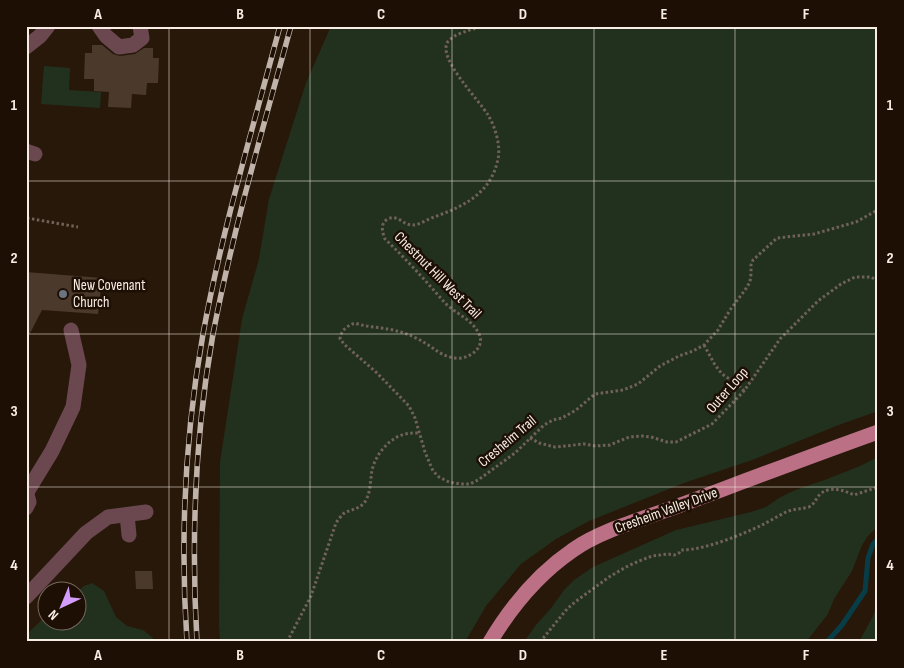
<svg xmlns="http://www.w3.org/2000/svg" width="904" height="668" viewBox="0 0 904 668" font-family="'Sofia Sans Condensed',sans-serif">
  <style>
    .green { fill: #22311d }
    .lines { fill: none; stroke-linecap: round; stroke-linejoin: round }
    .stream { stroke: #083d47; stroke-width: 5 }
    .building { fill: #4b3a2b }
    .path { stroke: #706256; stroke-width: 3; stroke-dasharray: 2.5 2.5; stroke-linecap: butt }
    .minor { stroke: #6b4750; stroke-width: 15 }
    .major { stroke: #bb7085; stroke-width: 15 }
    .rail-casing { stroke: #c0b3a9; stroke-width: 5.5 }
    .rail { stroke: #1d0f03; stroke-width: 4; stroke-dasharray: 11; stroke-linecap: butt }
    .grid { fill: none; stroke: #f8ede4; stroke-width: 1; stroke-opacity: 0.55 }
    .worship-dot { fill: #6b7280; stroke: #1d0f03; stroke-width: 2 }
    .labels { text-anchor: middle; stroke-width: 5; stroke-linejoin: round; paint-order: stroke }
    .street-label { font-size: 15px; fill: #f8ede4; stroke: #1d0f03 }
    .poi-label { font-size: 15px; fill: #f8ede4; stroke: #1d0f03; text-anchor: start }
    .neatline { fill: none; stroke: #f8ede4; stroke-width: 2 }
    .grid-label { font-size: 16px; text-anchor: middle; font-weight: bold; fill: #f8ede4 }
  </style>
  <rect width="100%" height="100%" fill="#27180a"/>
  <!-- green -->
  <g class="green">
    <polygon points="331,26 878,26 878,411 836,426 752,460 684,483 589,521 556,539 521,564 486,606 465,642 220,642 219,623 220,462 242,319 259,259 269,199 306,83"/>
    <polygon points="44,66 70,68 69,90 101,92 100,108 41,104"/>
    <polygon points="878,457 878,526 868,536 862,545 852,571 834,599 828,614 806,642 524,642 536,625 552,607 564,590 574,580 593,567 676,530 751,512 766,507 779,498 793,491 827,479 860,466"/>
    <polygon points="92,583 104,591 116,617 127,626 143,630 153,638 152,642 26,642 26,635 47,615 48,620 78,620 78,591 84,586"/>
    <polygon points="878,602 878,642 859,642 873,616"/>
  </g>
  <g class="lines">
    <!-- stream -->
    <polyline class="stream" points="827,642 842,625 865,591 868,558 873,544 878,539"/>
  </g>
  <!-- building -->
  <g class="building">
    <polygon points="92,45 102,45 113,54 120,56 135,54 144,48 153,48 153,58 159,58 158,83 147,83 146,95 132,94 131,108 108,107 109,92 94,91 94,79 84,79 85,53 92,53"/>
    <polygon points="26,272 102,278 98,314 42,310 26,341"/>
    <polygon points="135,571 152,571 153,589 136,589"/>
  </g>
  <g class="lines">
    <!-- path -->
    <g class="path">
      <path d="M485 26C474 29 453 33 447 43 439 60 479 100 488 115 495 126 501 146 498 159 491 193 465 206 434 217 428 219 419 225 413 225 404 226 398 214 388 219 380 223 382 232 385 239 406 259 426 281 445 303 456 314 472 319 479 334 486 348 468 360 455 358 443 357 435 349 425 343 417 338 406 333 397 331 383 327 369 328 355 323 347 326 341 330 340 339L345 345 377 373 409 406 415 418 425 452 433 471 439 477 449 482 460 484H470L478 480 515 453 544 425 553 420 562 418 576 410 595 394 623 390 638 384 660 366 679 356 693 351 704 345 718 330 730 310 745 290 750 282 751 274V265L753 260 777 238 814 234 856 222 874 212 878 208"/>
      <polyline points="27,218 78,227"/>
      <polyline points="704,345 715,365 722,374 728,378 736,382 744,391"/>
      <polyline points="530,438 539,443 555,447 584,444 596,446 610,445 629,437 642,436 651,437 667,442 676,442 712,424 744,391 780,339 818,301 841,284 855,277 871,277 878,281"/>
      <path d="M287 642 311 596 336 523C338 520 341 516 343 514 350 509 358 510 364 503 371 494 370 481 372 470 376 454 389 438 405 434 410 433 415 433 420 433"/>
      <path d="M540 642 567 609 575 602 609 577 626 567 639 561 652 556 668 554 674 555 679 553 681 550C705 550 741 535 762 525 770 521 778 516 786 512 793 509 801 509 809 507 817 503 816 493 828 490 838 488 845 491 854 495L878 487"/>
    </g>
    <!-- minor -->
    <g class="minor">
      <polyline points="99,26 106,36 119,47 133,45 142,38 140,26"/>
      <polyline points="26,47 40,36 48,26"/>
      <polyline points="26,151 35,154"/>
      <polyline points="26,491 29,502 26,508"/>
      <polyline points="27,492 52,451 73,407 79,365 71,330"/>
      <polyline points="127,515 129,535"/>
      <polyline points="26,597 86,533 108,517 146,512"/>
    </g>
    <!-- major -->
    <path class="major" d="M490 642C512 605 538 574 573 550 601 530 646 518 678 506 745 481 811 456 878 432"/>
    <!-- rail casing -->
    <g class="rail-casing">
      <g id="rail">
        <path d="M187 642C180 539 185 435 203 334 222 230 253 128 280 26"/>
        <path d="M197 642C191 539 195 435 213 334 233 230 263 128 291 26"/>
      </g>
    </g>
    <!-- rail -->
    <use href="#rail" class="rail"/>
  </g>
  <!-- grid -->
  <path class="grid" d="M169 26V642M310 26V642M452 26V642M594 26V642M735 26V642M26 181H878M26 334H878M26 487H878"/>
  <!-- markers -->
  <circle class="worship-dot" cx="63" cy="294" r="5"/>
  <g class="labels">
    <!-- street labels -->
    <g class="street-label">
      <text transform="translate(438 275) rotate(45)" y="5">Chestnut Hill West Trail</text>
      <text transform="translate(727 390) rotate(-49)" y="5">Outer Loop</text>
      <text transform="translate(507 441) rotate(-40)" y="5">Cresheim Trail</text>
      <text transform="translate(666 510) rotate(-20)" y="5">Cresheim Valley Drive</text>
    </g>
    <!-- poi labels -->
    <g class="poi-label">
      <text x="73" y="290">New Covenant<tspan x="73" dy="17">Church</tspan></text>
    </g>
  </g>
  <!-- border -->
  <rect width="904" height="668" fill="none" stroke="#1d0f03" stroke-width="55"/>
  <!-- north arrow -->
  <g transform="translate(62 606) rotate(224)"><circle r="24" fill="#1d0f03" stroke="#75685d"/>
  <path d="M0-4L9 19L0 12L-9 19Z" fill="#d49cfc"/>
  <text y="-8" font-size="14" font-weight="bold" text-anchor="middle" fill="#f8ede4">N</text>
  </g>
  <rect x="28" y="28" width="848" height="612" class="neatline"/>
  <g class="grid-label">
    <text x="98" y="19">A</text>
    <text x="240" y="19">B</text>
    <text x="381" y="19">C</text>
    <text x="523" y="19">D</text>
    <text x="664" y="19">E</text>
    <text x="806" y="19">F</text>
    <text x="14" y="110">1</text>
    <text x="890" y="110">1</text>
    <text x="14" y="263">2</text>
    <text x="890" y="263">2</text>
    <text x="14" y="416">3</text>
    <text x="890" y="416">3</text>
    <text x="14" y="570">4</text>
    <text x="890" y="570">4</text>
    <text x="98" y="660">A</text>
    <text x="240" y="660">B</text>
    <text x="381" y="660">C</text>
    <text x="523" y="660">D</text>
    <text x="664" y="660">E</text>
    <text x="806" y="660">F</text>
  </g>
</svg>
